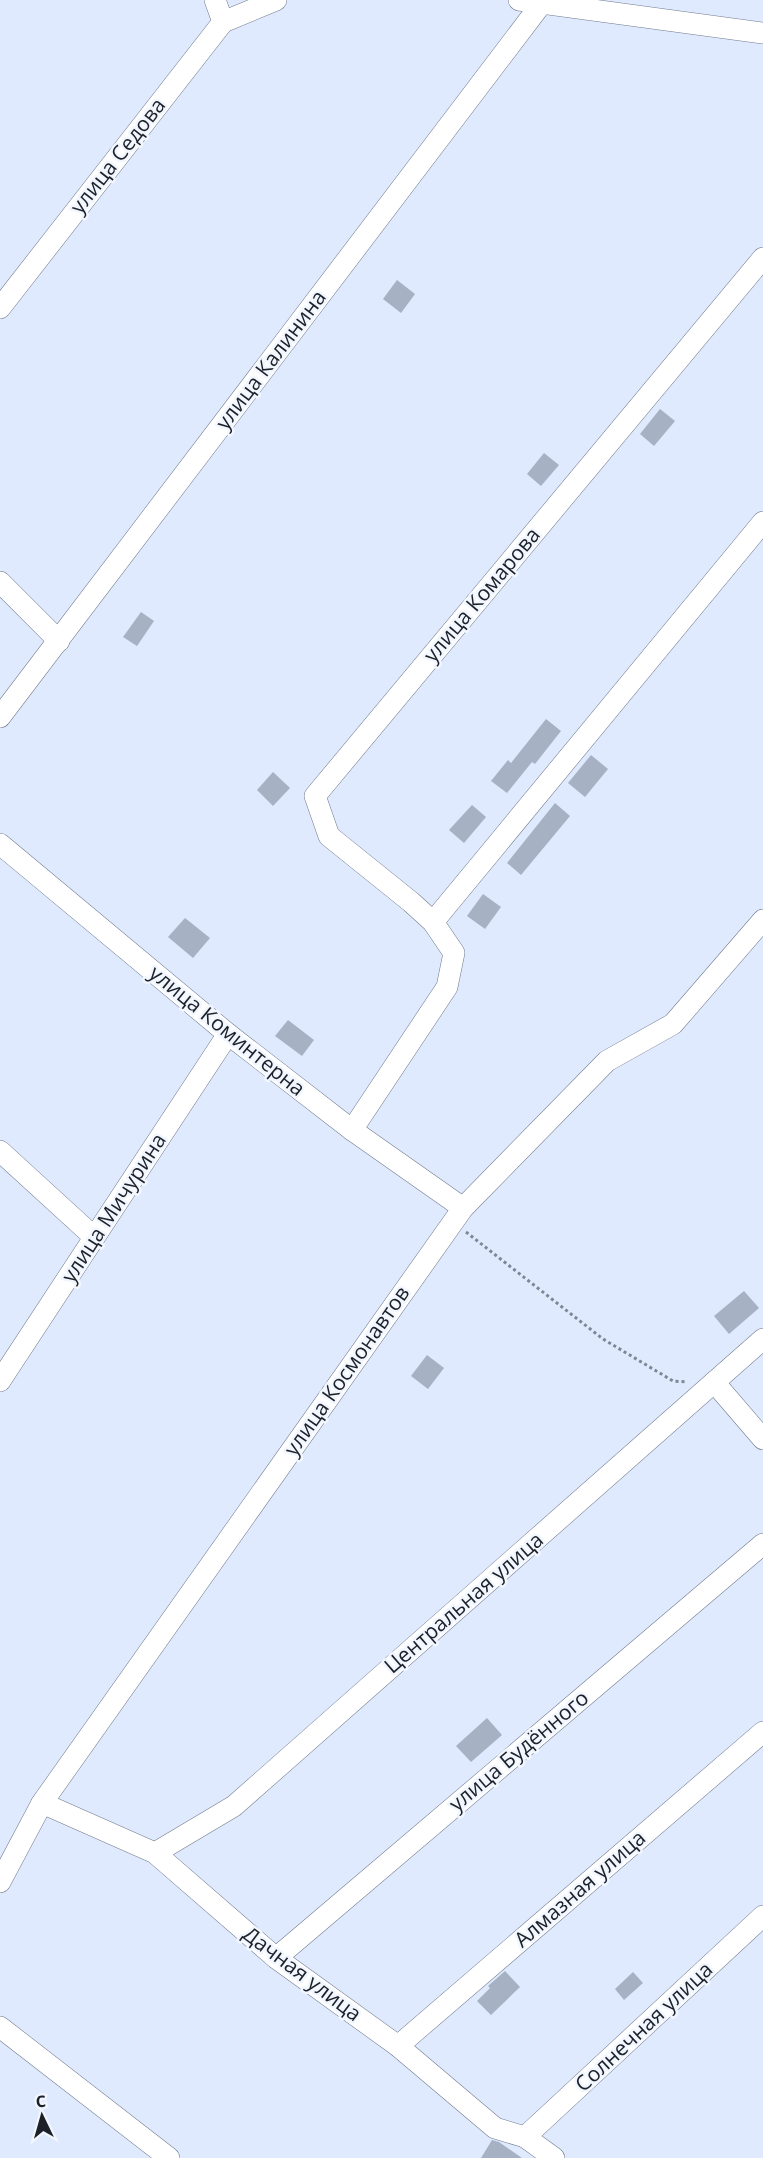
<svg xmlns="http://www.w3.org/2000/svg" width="763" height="2158" viewBox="0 0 763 2158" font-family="'Open Sans',sans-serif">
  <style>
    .building { fill: #a6b1c4 }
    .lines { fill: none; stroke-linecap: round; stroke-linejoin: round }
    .minor-casing { stroke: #717b8d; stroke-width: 22 }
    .path { stroke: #7f8694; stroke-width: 3; stroke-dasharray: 3 3; stroke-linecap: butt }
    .minor { stroke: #fff; stroke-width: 21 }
    .labels { text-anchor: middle; stroke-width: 5; stroke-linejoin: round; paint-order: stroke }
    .street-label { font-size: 21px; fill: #1c2028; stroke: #f2f7ff }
  </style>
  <rect width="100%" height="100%" fill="#dfeafe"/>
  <!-- building -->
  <g class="building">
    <polygon points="397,280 415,294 401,313 383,299"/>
    <polygon points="660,409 675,421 654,446 640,434"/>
    <polygon points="544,453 559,465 541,486 527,474"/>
    <polygon points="141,612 154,621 137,646 123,637"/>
    <polygon points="546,719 561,731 535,764 532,762 507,793 491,781 508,760 511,763"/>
    <polygon points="591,755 608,769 585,797 568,783"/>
    <polygon points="273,772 290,788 273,806 257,790"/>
    <polygon points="555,803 570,816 521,875 507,863"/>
    <polygon points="472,805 486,817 464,843 449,830"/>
    <polygon points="483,894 501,907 485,929 467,916"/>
    <polygon points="185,918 210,938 193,958 168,937"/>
    <polygon points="288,1020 314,1040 302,1056 275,1036"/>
    <polygon points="744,1291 759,1308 729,1334 714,1316"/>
    <polygon points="427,1355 444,1368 428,1389 411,1376"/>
    <polygon points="487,1718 502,1735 471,1762 456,1746"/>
    <polygon points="505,1971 520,1987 491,2015 477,2001 490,1988 488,1986"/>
    <polygon points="633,1972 643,1983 624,2000 615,1989"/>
    <polygon points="492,2140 499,2142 522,2158 481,2158"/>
  </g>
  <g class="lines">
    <!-- minor casing -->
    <g class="minor-casing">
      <g id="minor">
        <polyline points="519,0 763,33"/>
        <polyline points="223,22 276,0"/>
        <polyline points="0,308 223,22 215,0"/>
        <polyline points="0,582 59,641"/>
        <polyline points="0,717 542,3"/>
        <polyline points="0,844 228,1034 352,1130 463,1208"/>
        <polyline points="433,922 763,522"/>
        <polyline points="352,1130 447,987 454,953 433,922 411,902 329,836 315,796 763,258"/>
        <polyline points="0,1151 94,1237"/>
        <polyline points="0,1381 228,1034"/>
        <polyline points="714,1382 763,1439"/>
        <polyline points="42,1803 155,1853 276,1958 398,2046 495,2128 525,2137 554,2158"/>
        <polyline points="155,1853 234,1806 763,1339"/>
        <polyline points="0,1882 42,1803 463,1208 607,1061 673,1024 763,920"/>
        <polyline points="276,1958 763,1544"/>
        <polyline points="0,2027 169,2158"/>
        <polyline points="398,2046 763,1732"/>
        <polyline points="525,2137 763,1916"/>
      </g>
    </g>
    <!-- path -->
    <polyline class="path" points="466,1232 603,1339 673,1381 687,1382"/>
    <!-- minor -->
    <use href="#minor" class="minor"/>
  </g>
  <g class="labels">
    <!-- street labels -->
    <g class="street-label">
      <text transform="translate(118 156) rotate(-52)" y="7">улица Седова</text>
      <text transform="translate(271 360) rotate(-53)" y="7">улица Калинина</text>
      <text transform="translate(482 595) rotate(-50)" y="7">улица Комарова</text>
      <text transform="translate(227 1031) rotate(39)" y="7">улица Коминтерна</text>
      <text transform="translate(114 1208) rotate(-57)" y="7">улица Мичурина</text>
      <text transform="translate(347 1371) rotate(-55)" y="7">улица Космонавтов</text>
      <text transform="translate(464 1603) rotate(-41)" y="7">Центральная улица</text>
      <text transform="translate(519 1751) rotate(-40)" y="7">улица Будённого</text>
      <text transform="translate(580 1889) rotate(-41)" y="7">Алмазная улица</text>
      <text transform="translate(302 1974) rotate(37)" y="7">Дачная улица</text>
      <text transform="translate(644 2027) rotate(-43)" y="7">Солнечная улица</text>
    </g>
  </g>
  <!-- north arrow -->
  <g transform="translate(42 2116) rotate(355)" stroke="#f2f7ff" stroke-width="4.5" paint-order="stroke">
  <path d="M0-4.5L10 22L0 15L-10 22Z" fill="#1c2028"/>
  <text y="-9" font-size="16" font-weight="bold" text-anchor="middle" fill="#1c2028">С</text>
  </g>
</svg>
